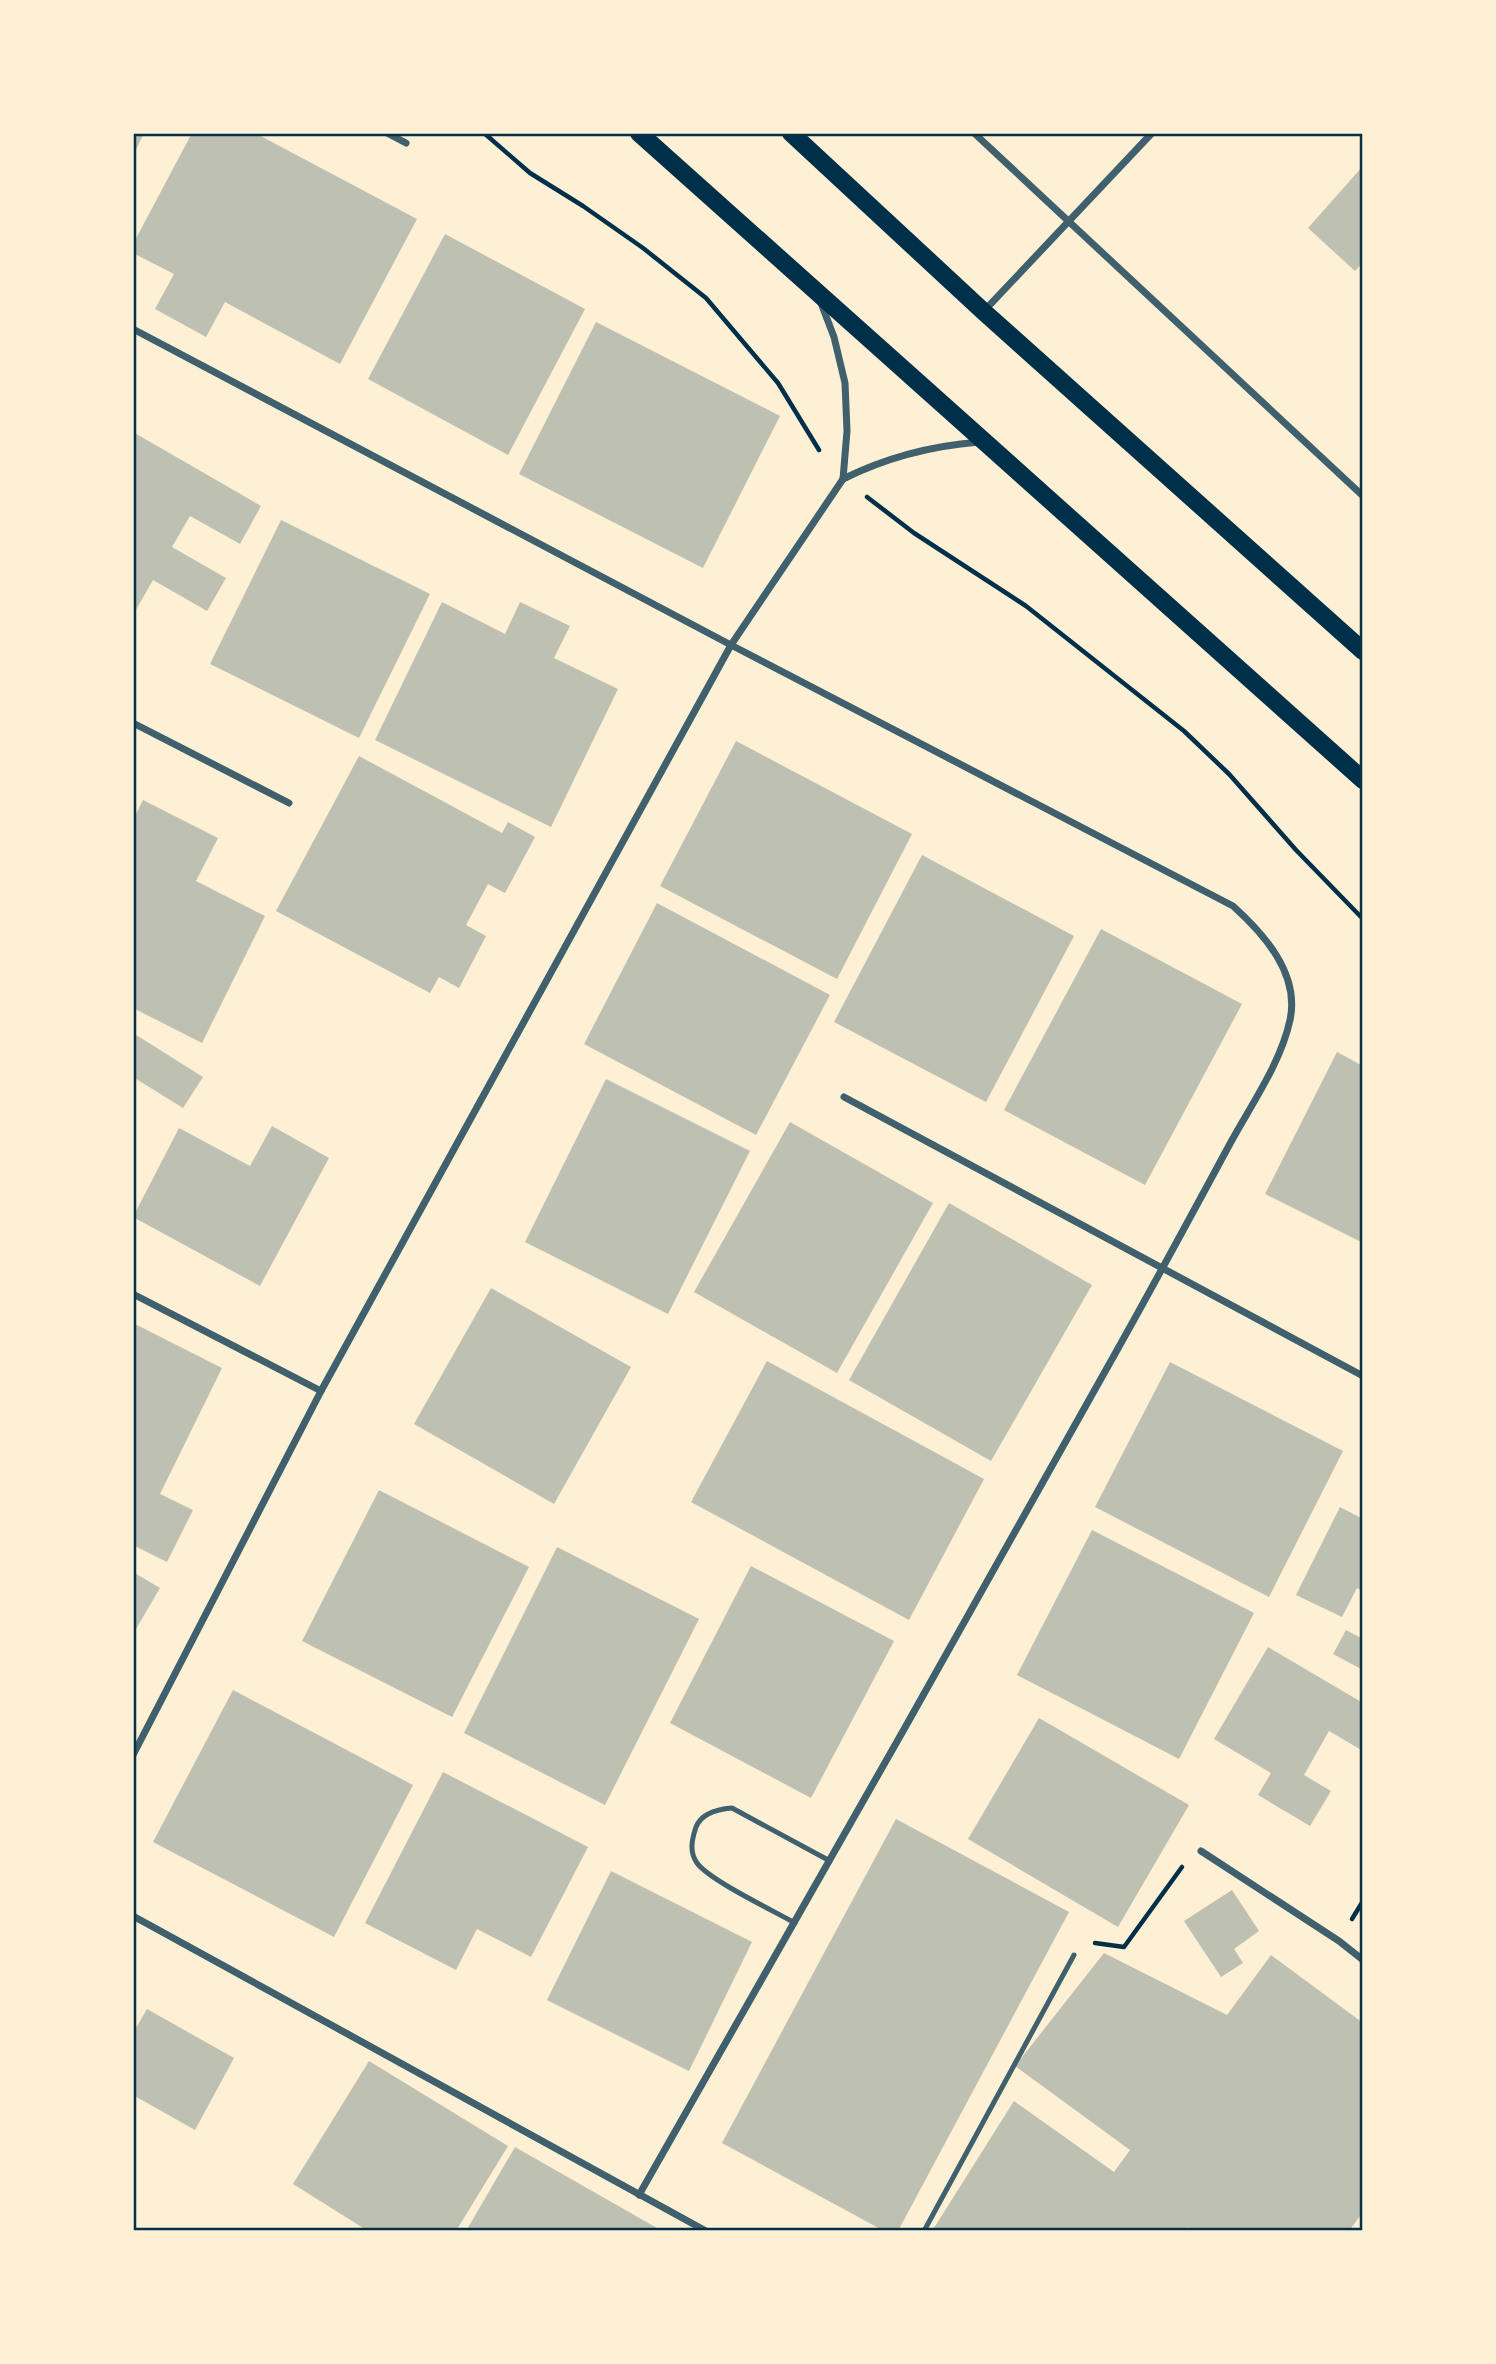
<svg xmlns="http://www.w3.org/2000/svg" width="1496" height="2364" viewBox="0 0 1496 2364" font-family="Cabin,sans-serif">
  <style>
    .building { fill: #bec0b2 }
    .lines { fill: none; stroke-linecap: round; stroke-linejoin: round }
    .path { stroke: #003049; stroke-width: 4.5 }
    .service { stroke: #3f606c; stroke-width: 5 }
    .minor { stroke: #3f606c; stroke-width: 7 }
    .primary { stroke: #003049; stroke-width: 18 }
    .neatline { fill: none; stroke: #003049; stroke-width: 2.5 }
  </style>
  <rect width="100%" height="100%" fill="#fdf0d5"/>
  <!-- building -->
  <g class="building">
    <polygon points="133,133 144,133 133,156"/>
    <polygon points="192,133 255,133 417,219 340,364 225,302 206,337 155,309 174,274 133,253 133,244"/>
    <polygon points="1363,166 1363,262 1355,271 1308,228"/>
    <polygon points="445,234 585,309 508,455 368,379"/>
    <polygon points="596,322 780,416 703,568 519,474"/>
    <polygon points="133,432 261,506 240,544 190,516 172,547 226,578 207,611 153,580 133,615"/>
    <polygon points="281,520 430,594 359,738 210,664"/>
    <polygon points="442,602 505,634 520,602 570,626 554,658 618,689 551,827 375,740"/>
    <polygon points="736,741 912,834 837,979 660,886"/>
    <polygon points="359,756 502,833 508,822 535,837 505,893 488,884 466,925 486,936 459,988 439,977 430,993 276,911"/>
    <polygon points="143,800 218,838 196,881 265,916 202,1043 133,1008 133,820"/>
    <polygon points="922,855 1074,936 986,1102 834,1022"/>
    <polygon points="657,903 830,995 756,1135 584,1044"/>
    <polygon points="1101,929 1242,1004 1145,1185 1004,1110"/>
    <polygon points="133,1033 203,1077 183,1108 133,1077"/>
    <polygon points="1337,1052 1363,1066 1363,1243 1265,1194"/>
    <polygon points="606,1079 750,1151 668,1314 525,1242"/>
    <polygon points="790,1122 933,1203 837,1373 694,1292"/>
    <polygon points="272,1126 329,1158 260,1286 133,1217 179,1128 250,1166"/>
    <polygon points="949,1203 1092,1285 991,1461 849,1380"/>
    <polygon points="491,1288 631,1367 554,1504 414,1424"/>
    <polygon points="133,1323 222,1368 160,1494 193,1510 167,1562 133,1545"/>
    <polygon points="767,1361 984,1479 909,1620 691,1502"/>
    <polygon points="1170,1362 1343,1451 1269,1597 1095,1507"/>
    <polygon points="379,1490 529,1567 452,1717 302,1641"/>
    <polygon points="1340,1507 1363,1519 1363,1591 1357,1588 1342,1617 1296,1595"/>
    <polygon points="1092,1530 1254,1613 1179,1759 1017,1675"/>
    <polygon points="557,1547 699,1619 605,1805 464,1733"/>
    <polygon points="751,1566 894,1641 811,1798 670,1723"/>
    <polygon points="133,1572 160,1588 133,1634"/>
    <polygon points="1346,1630 1363,1639 1363,1670 1333,1654"/>
    <polygon points="1268,1647 1363,1703 1363,1751 1329,1731 1304,1775 1331,1791 1310,1826 1258,1795 1271,1773 1214,1739"/>
    <polygon points="233,1690 413,1785 334,1937 153,1842"/>
    <polygon points="1039,1718 1189,1805 1118,1927 968,1839"/>
    <polygon points="443,1772 588,1847 531,1957 477,1929 456,1970 365,1923"/>
    <polygon points="896,1819 1069,1912 898,2231 884,2231 722,2143"/>
    <polygon points="611,1871 752,1942 689,2071 547,2000"/>
    <polygon points="1232,1890 1259,1931 1234,1949 1243,1963 1221,1977 1184,1921"/>
    <polygon points="1104,1953 1227,2015 1271,1955 1363,2023 1363,2212 1349,2231 1194,2231 1188,2227 1185,2231 932,2231 1014,2101 1114,2172 1130,2150 1015,2066"/>
    <polygon points="147,2009 234,2058 195,2130 133,2095 133,2033"/>
    <polygon points="369,2061 508,2146 456,2231 368,2231 293,2184"/>
    <polygon points="515,2147 657,2228 655,2231 466,2231"/>
  </g>
  <g class="lines">
    <!-- path -->
    <g class="path">
      <polyline points="484,133 530,173 583,206 643,248 706,298 778,383 819,450"/>
      <polyline points="867,497 914,533 1026,606 1184,731 1229,774 1296,850 1363,919"/>
      <polyline points="1352,1919 1363,1901"/>
      <polyline points="1095,1943 1124,1947 1182,1867"/>
    </g>
    <!-- service -->
    <g class="service">
      <path d="M795 1923C774 1911 709 1880 697 1863 689 1852 692 1839 696 1827 702 1812 719 1809 732 1808L830 1861"/>
      <polyline points="924,2231 1074,1955"/>
    </g>
    <!-- minor -->
    <g class="minor">
      <polyline points="387,133 406,143"/>
      <polyline points="974,133 1363,496"/>
      <polyline points="984,311 1152,133"/>
      <path d="M133 329 731 645 1233 906C1264 934 1300 974 1290 1020 1281 1062 1253 1102 1232 1140 1191 1216 1150 1292 1107 1368 952 1644 797 1921 639 2195"/>
      <path d="M843 479C887 457 930 446 979 442"/>
      <polyline points="133,723 289,803"/>
      <polyline points="844,1097 1363,1376"/>
      <polyline points="133,1294 321,1391"/>
      <polyline points="133,1755 321,1391 731,645 843,479 847,431 845,383 834,337 821,303"/>
      <polyline points="1201,1851 1339,1941 1363,1960"/>
      <polyline points="133,1916 706,2231"/>
    </g>
    <!-- primary -->
    <g class="primary">
      <polyline points="639,133 1363,780"/>
      <polyline points="791,133 984,312 1363,651"/>
    </g>
  </g>
  <!-- border -->
  <rect width="1496" height="2364" fill="none" stroke="#fdf0d5" stroke-width="270"/>
  <rect x="135" y="135" width="1226" height="2094" class="neatline"/>
</svg>
